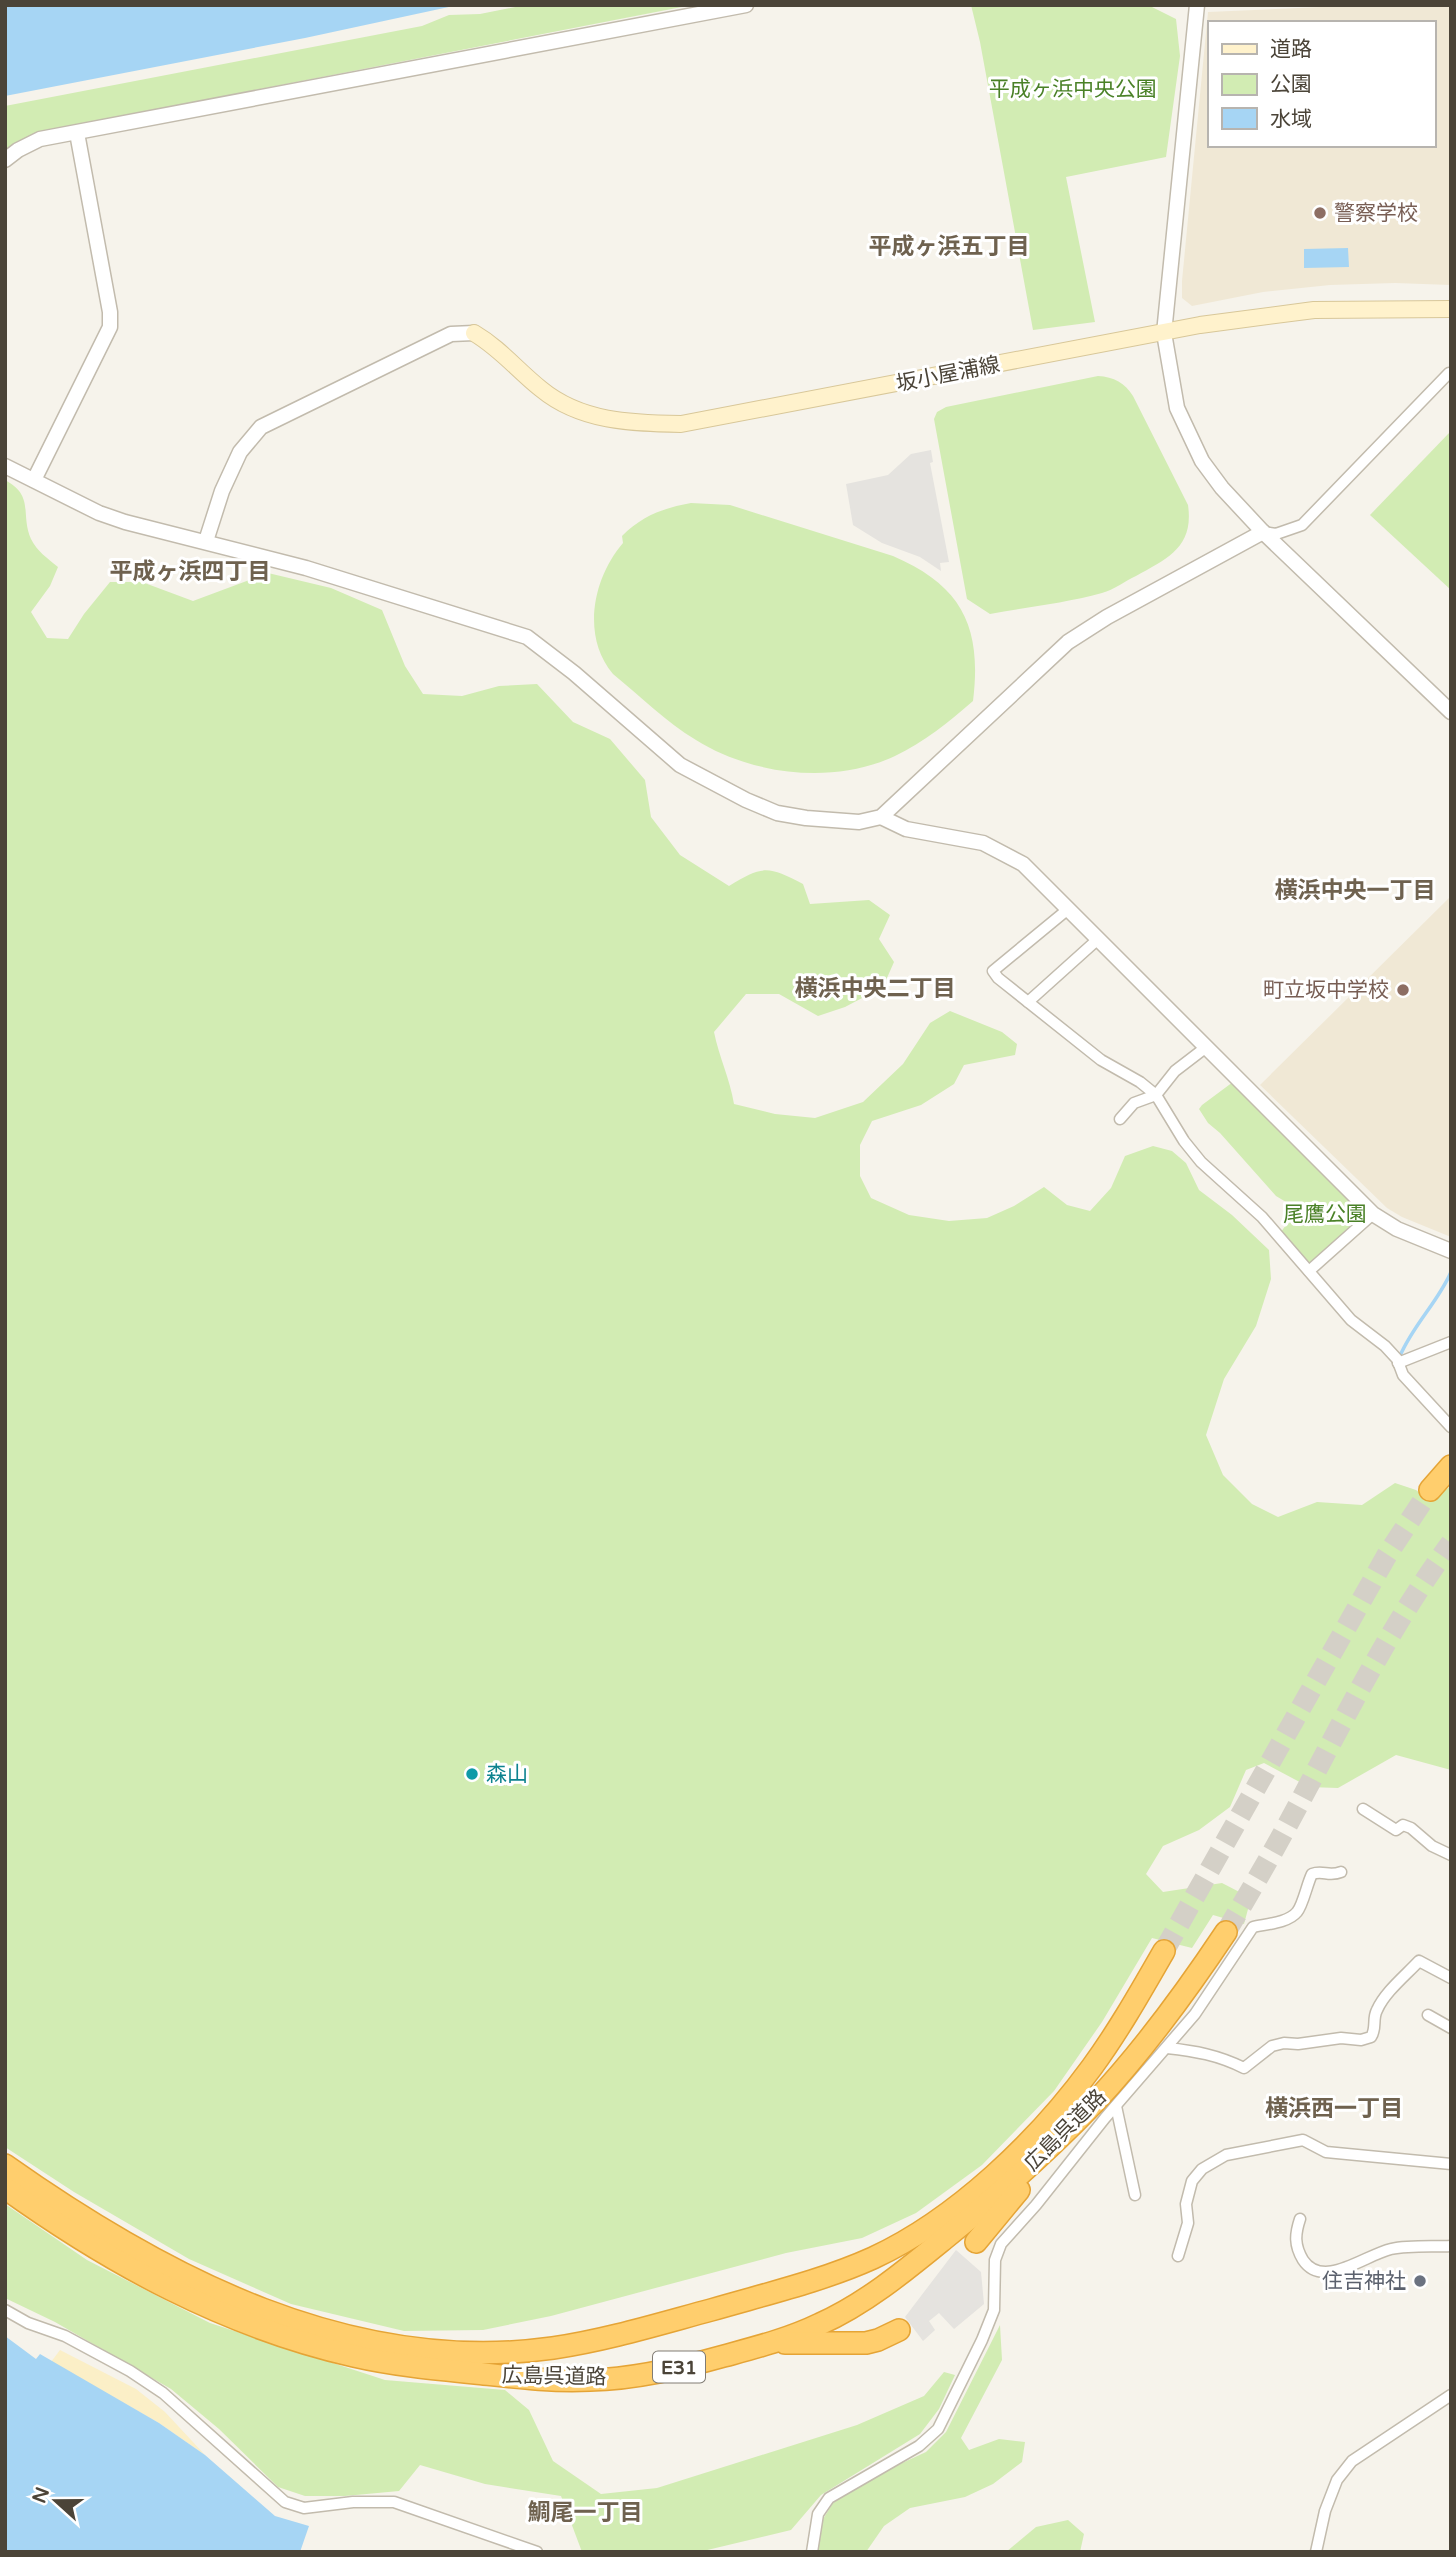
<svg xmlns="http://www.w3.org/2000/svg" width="1456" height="2557" viewBox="0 0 1456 2557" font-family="'Varela Round','Noto Sans JP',sans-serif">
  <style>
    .education { fill: #f0e8d5; fill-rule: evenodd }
    .green { fill: #d2ecb3 }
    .sand { fill: #fbefc7 }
    .parking { fill: #e5e3df }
    .water { fill: #a6d5f4 }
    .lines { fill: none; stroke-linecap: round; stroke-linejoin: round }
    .stream { stroke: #a6d5f4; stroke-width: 3.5 }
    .motorway-tunnel { stroke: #d4d0c7; stroke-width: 21; stroke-dasharray: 21 10; stroke-linecap: butt }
    .minor-casing { stroke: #c2bbad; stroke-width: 13 }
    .tertiary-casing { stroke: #c2bbad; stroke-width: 17 }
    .secondary-casing { stroke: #d8c799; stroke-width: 18 }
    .motorway-casing { stroke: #e5a436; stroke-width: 24 }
    .minor { stroke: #fff; stroke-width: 10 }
    .tertiary { stroke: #fff; stroke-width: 14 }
    .secondary { stroke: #fff2cc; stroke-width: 16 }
    .motorway { stroke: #ffce6d; stroke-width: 21 }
    .education-dot { fill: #8d6e63; stroke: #fff; stroke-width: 2.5 }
    .culture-dot { fill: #0f9aa8; stroke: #fff; stroke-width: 2.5 }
    .worship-dot { fill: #6b7280; stroke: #fff; stroke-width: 2.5 }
    .labels { text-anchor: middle; stroke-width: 6; stroke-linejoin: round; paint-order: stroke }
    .shield { fill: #fff; stroke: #817c74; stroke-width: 2 }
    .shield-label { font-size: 19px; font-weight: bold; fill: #4b4438 }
    .park-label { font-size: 21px; fill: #4a8127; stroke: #fff }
    .education-label { font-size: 21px; fill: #785e54; stroke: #fff; text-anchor: start }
    .street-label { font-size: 21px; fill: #4b4438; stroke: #fff }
    .culture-label { font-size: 21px; fill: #0d838f; stroke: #fff; text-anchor: start }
    .worship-label { font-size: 21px; fill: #5b616d; stroke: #fff; text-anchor: end }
    .neighbourhood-label { font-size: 23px; font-weight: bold; fill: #6f624f; stroke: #fff }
  </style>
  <rect width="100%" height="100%" fill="#f6f3eb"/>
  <!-- education -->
  <g class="education">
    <path d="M1366 5H1451V285L1395 283 1330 285 1263 292 1192 306 1182 298V281L1208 12ZM1209 23H1433V145H1209Z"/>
    <polygon points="1451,896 1451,1237 1402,1217 1387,1208 1260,1085"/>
  </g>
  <!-- green -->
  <g class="green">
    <polygon points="525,5 692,5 44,131 18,141 5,150 5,106 422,26 449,15 480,14"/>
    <polygon points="971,5 1148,5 1176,19 1180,56 1166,157 1066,177 1095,322 1033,330 980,42"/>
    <path d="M1098 376C1114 377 1125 383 1133 396L1188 505C1194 547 1168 558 1136 576 1125 581 1114 590 1102 593 1066 603 1027 607 990 614L967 599 934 419 937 412 946 407Z"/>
    <polygon points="1451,431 1451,590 1370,515"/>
    <path d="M5 480C35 496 20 514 31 539 37 551 47 558 58 567L50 586 31 612 47 638 68 639 84 614 110 582H142L193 601 268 573 331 588 382 610 405 666 423 694 462 696 499 686 537 684 573 722 610 739 645 780 651 817 680 855 729 886C763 865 768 866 803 884L810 904 869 900 890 915 879 939 894 962 883 987 845 1007 818 1016 779 994H746L714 1032C719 1057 730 1079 734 1104L775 1114 815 1118 863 1102 903 1064 930 1023 950 1011 1002 1032 1017 1044 1015 1055 964 1065 954 1084 921 1105 872 1121 860 1145V1176L871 1198 909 1215 949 1221 987 1218 1014 1206 1044 1187 1067 1205 1090 1211 1111 1188 1125 1156 1153 1146 1172 1151 1186 1163 1199 1190 1232 1215 1269 1250 1271 1279 1256 1326 1224 1379 1206 1435 1223 1475 1252 1504 1278 1517 1317 1502 1362 1505 1395 1483 1416 1490 1430 1501 1451 1486V1770L1396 1755 1338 1788 1309 1787 1264 1763 1246 1770 1230 1807 1199 1830 1163 1846 1146 1874 1163 1892 1222 1883 1251 1898 1244 1924 1213 1915 1192 1948 1152 1938 1102 2022 1054 2091 982 2165 916 2213 862 2238 786 2253 551 2316 483 2330 404 2331 291 2304 189 2259 74 2192 5 2147Z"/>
    <path d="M691 503 730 505 893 556C963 586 982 628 973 701 949 722 924 742 895 756 834 785 752 775 696 740 666 722 640 696 613 674 581 636 593 578 623 543L622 536C642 516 663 508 691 503Z"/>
    <polygon points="1233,1082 1367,1214 1337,1242 1309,1264 1281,1232 1295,1212 1291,1205 1276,1196 1220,1133 1208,1123 1199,1109 1202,1105"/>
    <polygon points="5,2204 87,2260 210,2323 385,2380 505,2390 529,2410 553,2461 601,2494 657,2488 857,2425 924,2396 944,2372 955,2375 939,2409 920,2434 821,2495 791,2530 699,2552 582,2552 561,2496 485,2484 420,2465 399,2491 345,2496 305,2496 278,2487 219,2429 171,2389 55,2322 5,2298"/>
    <polygon points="1000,2325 1002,2360 961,2438 969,2450 999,2439 1025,2442 1022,2462 993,2484 965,2497 910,2508 884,2526 866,2552 817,2552 823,2519 833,2503 874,2476 926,2452 946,2432"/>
    <polygon points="1068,2520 1084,2534 1080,2552 1006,2552 1036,2527"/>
  </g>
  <!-- sand -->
  <polygon class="sand" points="60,2350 136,2389 165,2412 205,2455 159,2423 51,2362"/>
  <!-- parking -->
  <g class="parking">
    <polygon points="931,450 933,462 930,463 949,562 940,563 941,571 920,557 882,543 853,525 846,484 888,475 911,454"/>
    <polygon points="956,2250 981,2272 984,2304 954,2329 939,2313 929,2321 935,2330 923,2341 905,2317"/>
  </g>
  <!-- water -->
  <g class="water">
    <polygon points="5,5 458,5 305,38 5,96"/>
    <polygon points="1348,248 1349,267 1304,268 1304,249"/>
    <polygon points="5,2336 36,2359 40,2354 159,2423 205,2455 275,2516 309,2526 300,2552 5,2552"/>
  </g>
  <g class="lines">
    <!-- stream -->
    <path class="stream" d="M1400 1356C1413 1325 1438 1302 1451 1272"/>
    <!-- motorway-tunnel -->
    <g class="motorway-tunnel">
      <path d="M1226 1932C1245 1900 1264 1868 1282 1835 1336 1736 1384 1634 1451 1543"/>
      <polyline points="1164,1951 1387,1555 1430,1490"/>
    </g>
    <!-- minor casing -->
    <g class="minor-casing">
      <g id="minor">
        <polyline points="1263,532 1276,534 1302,525 1449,373"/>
        <polyline points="1067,910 993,971 998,978 1101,1060 1140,1082 1156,1095 1184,1141 1201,1162 1262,1217 1351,1320 1385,1346 1397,1359 1403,1375 1451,1427"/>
        <polyline points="1028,1002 1097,940"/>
        <polyline points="1120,1119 1134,1103 1156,1095 1175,1071 1205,1048"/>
        <polyline points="1309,1271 1373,1214"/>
        <polyline points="1398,1363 1451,1342"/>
        <polyline points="1363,1809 1396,1830 1403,1825 1411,1828 1432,1846 1451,1855"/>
        <polyline points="1428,2015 1451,2028"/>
        <path d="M1167 2048C1195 2051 1218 2055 1244 2068L1272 2046 1284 2043 1298 2044 1341 2038 1361 2040 1371 2037C1377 2028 1372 2019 1377 2010 1385 1992 1405 1976 1419 1961L1451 1978"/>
        <polyline points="1116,2106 1135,2195"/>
        <path d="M1300 2219C1295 2234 1294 2245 1303 2260 1323 2290 1365 2255 1391 2249 1410 2245 1432 2247 1451 2246"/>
        <polyline points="1178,2256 1188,2223 1186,2204 1192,2181 1202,2169 1226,2155 1303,2140 1326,2152 1451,2164"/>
        <polyline points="5,2310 28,2323 65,2336 130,2371 163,2393 285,2502 304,2508 353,2502 394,2502 537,2552"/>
        <path d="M812 2552 818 2514 829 2498 919 2446 938 2429 982 2340 994 2310 995 2260 1001 2244 1036 2205 1105 2118 1195 2014 1253 1927C1266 1924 1288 1923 1297 1912 1303 1905 1307 1884 1312 1874 1323 1870 1329 1877 1341 1872"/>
        <polyline points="1316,2552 1325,2511 1337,2480 1352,2461 1451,2395"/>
      </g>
    </g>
    <!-- tertiary casing -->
    <g class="tertiary-casing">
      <g id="tertiary">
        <polyline points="1197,5 1164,333 1177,408 1202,461 1222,488 1263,532 1451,712"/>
        <polyline points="5,160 18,150 40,139 746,5"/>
        <polyline points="5,466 99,513 125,522 306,568 527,637 574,673 680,765 746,800 777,813 806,818 859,822 881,817 1068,642 1107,617 1263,532"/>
        <polyline points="34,480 110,327 110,312 77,133"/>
        <polyline points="206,541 222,491 240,452 261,427 451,334 474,333"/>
        <polyline points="881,817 906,829 983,843 1023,864 1373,1214 1397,1229 1451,1251"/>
      </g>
    </g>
    <!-- secondary casing -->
    <g class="secondary-casing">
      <path id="secondary" d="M474 333C501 349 517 370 541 389 581 422 631 423 681 424L1200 325 1314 310 1451 309"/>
    </g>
    <!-- motorway casing -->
    <g class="motorway-casing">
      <g id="motorway">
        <polyline points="1430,1490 1451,1466"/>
        <path d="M5 2165C165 2278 351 2376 553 2348 607 2340 659 2324 711 2310 766 2294 822 2281 873 2258 957 2219 1038 2141 1092 2067 1119 2030 1141 1991 1164 1951"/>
        <path d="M5 2188C111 2264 226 2327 354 2356 393 2365 434 2369 475 2373 513 2377 552 2382 590 2380 635 2379 681 2368 724 2356 757 2347 789 2339 820 2324 865 2304 906 2270 944 2239 997 2196 1047 2152 1094 2103 1143 2051 1186 1992 1226 1932"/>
        <polyline points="976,2242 1019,2190"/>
        <polyline points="785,2343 866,2343 878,2340 899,2330"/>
      </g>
    </g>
    <!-- minor -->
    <use href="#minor" class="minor"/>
    <!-- tertiary -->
    <use href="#tertiary" class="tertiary"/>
    <!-- secondary -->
    <use href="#secondary" class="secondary"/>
    <!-- motorway -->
    <use href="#motorway" class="motorway"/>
  </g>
  <!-- markers -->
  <g class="education-dot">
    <circle cx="1320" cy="213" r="7"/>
    <circle cx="1403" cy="990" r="7"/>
  </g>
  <circle class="culture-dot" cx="472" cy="1774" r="7"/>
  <circle class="worship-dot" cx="1420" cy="2281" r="7"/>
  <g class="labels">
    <!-- shield labels -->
    <rect class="shield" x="653" y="2351.5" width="52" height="31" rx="5"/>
    <g class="shield-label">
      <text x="679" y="2374">E31</text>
    </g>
    <!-- park labels -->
    <g class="park-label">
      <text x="1073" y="96">平成ヶ浜中央公園</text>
      <text x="1325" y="1221">尾鷹公園</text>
    </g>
    <!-- education labels -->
    <g class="education-label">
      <text x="1334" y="220">警察学校</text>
      <text x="1389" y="997" text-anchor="end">町立坂中学校</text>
    </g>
    <!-- street labels -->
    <g class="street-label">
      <text transform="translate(948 374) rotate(-11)" y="7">坂小屋浦線</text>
      <text transform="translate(1065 2130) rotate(-45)" y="7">広島呉道路</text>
      <text transform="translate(554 2376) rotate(1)" y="7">広島呉道路</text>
    </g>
    <!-- culture labels -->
    <g class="culture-label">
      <text x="486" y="1781">森山</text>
    </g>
    <!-- worship labels -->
    <g class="worship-label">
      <text x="1406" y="2288">住吉神社</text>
    </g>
    <!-- neighbourhood labels -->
    <g class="neighbourhood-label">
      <text x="949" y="254">平成ヶ浜五丁目</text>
      <text x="190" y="579">平成ヶ浜四丁目</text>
      <text x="1355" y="898">横浜中央一丁目</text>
      <text x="875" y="996">横浜中央二丁目</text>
      <text x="1334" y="2116">横浜西一丁目</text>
      <text x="585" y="2520">鯛尾一丁目</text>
    </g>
  </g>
  <!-- border -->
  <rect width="1456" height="2557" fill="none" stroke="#4b4438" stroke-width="14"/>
  <!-- legend -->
  <rect x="1208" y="21" width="228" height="126" fill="#ffffff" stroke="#b7b4af" stroke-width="2"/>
  <rect x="1222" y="44" width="35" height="10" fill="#fff2cc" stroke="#b7b4af" stroke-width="2"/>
  <text x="1270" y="56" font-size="21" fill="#4b4438">道路</text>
  <rect x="1222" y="74" width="35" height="21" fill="#d2ecb3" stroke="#b7b4af" stroke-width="2"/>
  <text x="1270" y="91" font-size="21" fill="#4b4438">公園</text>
  <rect x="1222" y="108" width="35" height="21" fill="#a6d5f4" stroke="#b7b4af" stroke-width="2"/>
  <text x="1270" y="126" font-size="21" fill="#4b4438">水域</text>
  <!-- north arrow -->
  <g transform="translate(56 2501) rotate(291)" stroke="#ffffff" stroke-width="5" paint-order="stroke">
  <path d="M0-5L12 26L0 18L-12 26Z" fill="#4b4438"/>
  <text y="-10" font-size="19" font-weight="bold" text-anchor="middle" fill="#4b4438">N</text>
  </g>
</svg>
